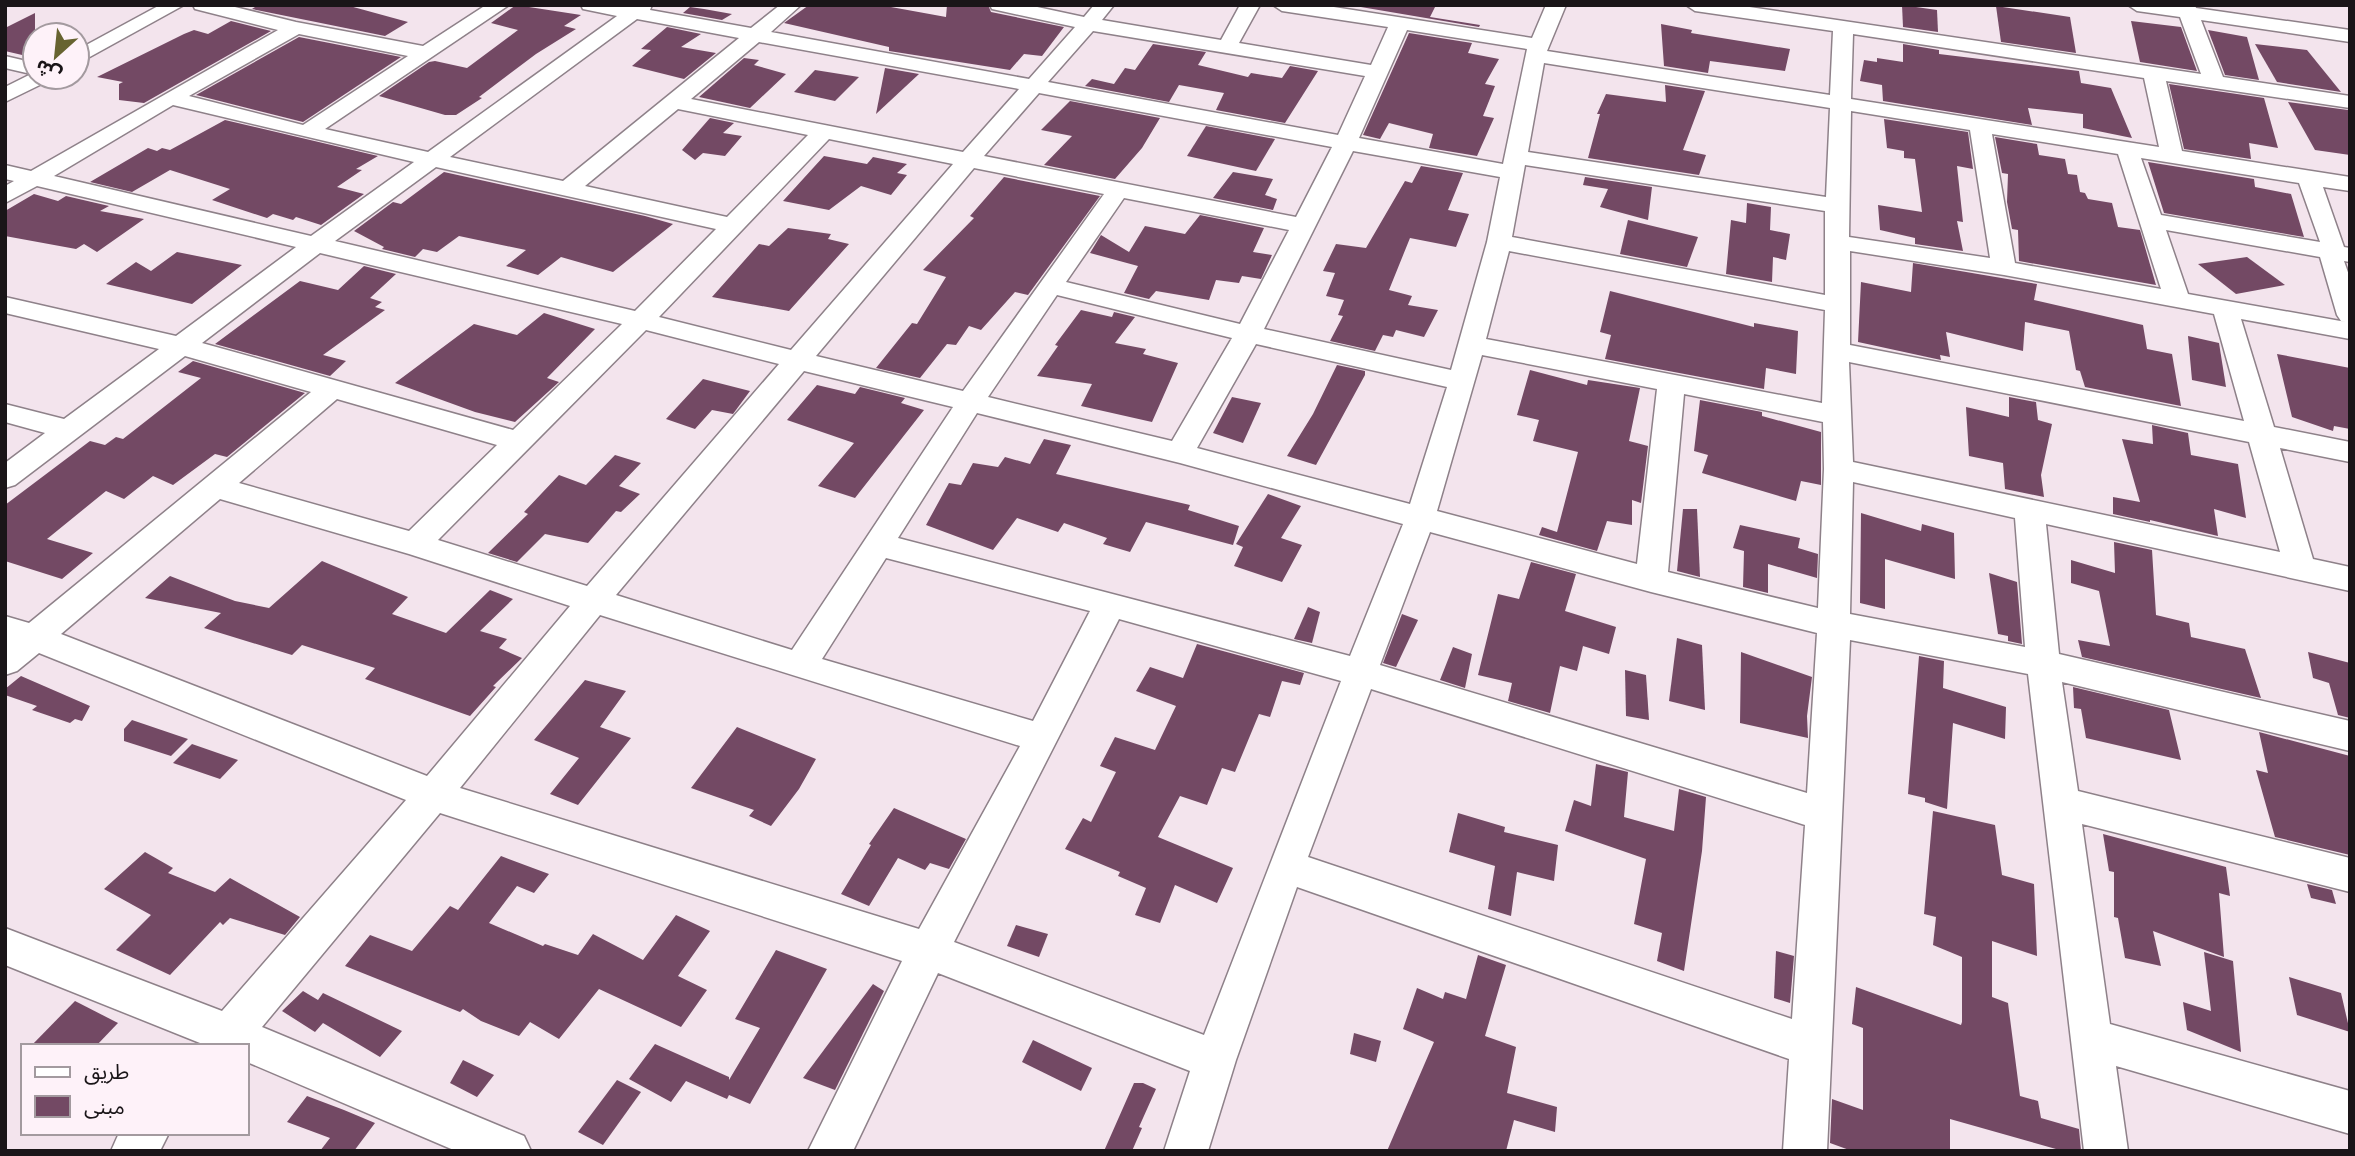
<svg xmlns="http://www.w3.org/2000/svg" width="2355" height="1156" viewBox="0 0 2355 1156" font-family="'Noto Sans','Noto Sans Arabic',sans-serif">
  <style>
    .building { fill: #734964 }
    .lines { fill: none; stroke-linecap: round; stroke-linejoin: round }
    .minor-casing { stroke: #8e8189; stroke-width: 3 }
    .minor { fill: #fff; fill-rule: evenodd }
  </style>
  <rect width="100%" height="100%" fill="#f3e4ed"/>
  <!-- building -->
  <g class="building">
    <polygon points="258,5 346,5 408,22 385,36 252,9"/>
    <polygon points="516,5 581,15 564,26 576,29 536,54 479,97 482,98 456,115 445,115 379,96 429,62 435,61 467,68 518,30 491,23"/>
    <polygon points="809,5 880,5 946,17 947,5 988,5 991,12 1064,27 1042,56 1024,54 1010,70 889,51 889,47 784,23"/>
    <polygon points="1349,5 1436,5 1430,17 1480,25 1479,27"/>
    <polygon points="1902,5 1937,10 1938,32 1903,27"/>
    <polygon points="1996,6 2070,17 2076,53 2001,42"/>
    <polygon points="690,7 704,9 732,14 722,20 683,13"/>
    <polygon points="35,13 35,58 5,51 5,28"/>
    <polygon points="231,21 271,31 144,103 119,100 119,84 123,82 97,77 184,34 194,30 208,34"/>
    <polygon points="2131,21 2181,27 2197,71 2140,62"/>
    <polygon points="1661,24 1692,30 1691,33 1790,49 1785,71 1710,61 1708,73 1664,66"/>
    <polygon points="667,27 701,34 681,47 716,53 684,79 632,66 651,50 641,49"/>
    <polygon points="2208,30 2247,37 2259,80 2225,75"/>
    <polygon points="1409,33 1472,43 1468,53 1499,59 1485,84 1495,86 1483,116 1494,118 1477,156 1429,148 1433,134 1389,123 1380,139 1363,135"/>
    <polygon points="299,37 401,57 303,122 196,95"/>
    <polygon points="1153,44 1206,52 1198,65 1248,77 1251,73 1282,78 1290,66 1318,71 1285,123 1216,110 1224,93 1179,85 1169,102 1085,86 1092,79 1114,84 1125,68 1135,70"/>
    <polygon points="1903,44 1939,50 1939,54 2079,71 2081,83 2111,88 2132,138 2083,128 2083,114 2028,108 2032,125 1883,101 1882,85 1860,81 1864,60 1877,62 1877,58 1903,62"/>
    <polygon points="2255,44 2307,50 2341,92 2277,82"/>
    <polygon points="744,58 759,60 754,65 786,74 750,108 699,97"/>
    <polygon points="885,68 919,74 876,114"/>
    <polygon points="815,70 859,77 835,101 794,92"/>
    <polygon points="2169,84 2264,98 2278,148 2249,143 2251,159 2184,149"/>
    <polygon points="1665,85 1705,91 1683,150 1706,155 1699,175 1588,158 1600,114 1597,114 1606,94 1666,102"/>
    <polygon points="1070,101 1160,118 1142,148 1115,179 1044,165 1072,136 1041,130"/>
    <polygon points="2288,102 2348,110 2350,155 2315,150"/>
    <polygon points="710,118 734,123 723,133 742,136 725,156 703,153 695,160 682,150"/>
    <polygon points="1884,119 1968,132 1973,169 1957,166 1963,222 1957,221 1963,251 1915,244 1915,238 1880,230 1878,205 1922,212 1915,159 1904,158 1904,151 1887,148"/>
    <polygon points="225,120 378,156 356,169 362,170 337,187 364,194 321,225 296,217 293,220 273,214 267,218 212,200 230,189 170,170 132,192 90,182 148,148 157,151 162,148 170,150"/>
    <polygon points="1206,126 1275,139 1256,171 1187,156"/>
    <polygon points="1995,137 2037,144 2039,155 2065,159 2068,174 2077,175 2080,192 2085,193 2088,199 2112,203 2118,227 2140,230 2156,285 2019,261 2018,230 2012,229 2007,202 2008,174 2002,173"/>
    <polygon points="824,156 867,164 873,157 907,164 897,173 907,175 891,195 861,186 829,210 783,201"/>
    <polygon points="2148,162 2254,179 2255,187 2291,194 2304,237 2164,213"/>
    <polygon points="1421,166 1463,173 1448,210 1469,214 1456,247 1410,238 1389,290 1412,296 1408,305 1438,310 1424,337 1396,330 1393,337 1383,335 1375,351 1330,341 1343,316 1338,315 1344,300 1326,296 1335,273 1323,271 1336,244 1366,248 1405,181 1412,183"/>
    <polygon points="444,172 645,216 673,224 613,272 561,257 538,275 506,266 526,250 459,236 437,252 423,249 415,257 382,249 384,247 354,231 393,202 401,204"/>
    <polygon points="1233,172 1273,179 1265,195 1277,199 1273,210 1213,198"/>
    <polygon points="1004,177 1100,196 1028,295 1015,292 981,330 969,326 956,345 947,344 920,378 876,368 912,323 917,324 946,277 923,270 974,218 970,216"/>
    <polygon points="1585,177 1652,187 1648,220 1600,207 1608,189 1583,185"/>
    <polygon points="34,194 58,201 66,196 109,206 100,211 144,219 97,252 84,244 76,249 5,236 5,211"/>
    <polygon points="1747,203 1771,207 1770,230 1790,234 1786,260 1773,257 1772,282 1726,274 1731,220 1746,223"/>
    <polygon points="1200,215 1264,228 1253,252 1272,255 1261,279 1242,276 1239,283 1216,280 1209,300 1156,291 1149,299 1124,293 1138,266 1090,253 1101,235 1129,252 1145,226 1185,234"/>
    <polygon points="1628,220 1698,237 1687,267 1620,254"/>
    <polygon points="788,228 831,234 828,239 849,244 789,311 712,297 759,244 769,246"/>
    <polygon points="177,252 242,265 192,304 106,284 136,262 151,271"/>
    <polygon points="2247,257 2285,285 2236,294 2198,264"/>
    <polygon points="1913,263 2037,284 2034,300 2143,325 2147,349 2172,354 2181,406 2085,387 2080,371 2076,370 2069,331 2025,322 2023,351 1946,332 1950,357 1940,355 1941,360 1858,342 1861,282 1911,292"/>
    <polygon points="364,266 396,274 370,298 382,302 375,307 385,310 323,355 346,361 330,376 215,344 300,281 338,290"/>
    <polygon points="1610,291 1754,327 1754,323 1798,331 1796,374 1766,368 1764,389 1605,359 1611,335 1600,332"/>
    <polygon points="1081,310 1112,317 1114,312 1135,317 1115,343 1146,349 1143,354 1178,363 1152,422 1081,406 1092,384 1037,376 1058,346 1055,345"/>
    <polygon points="544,313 595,329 547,378 559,382 515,422 475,412 395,383 474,324 517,335"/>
    <polygon points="2188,336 2219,343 2226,387 2192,380"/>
    <polygon points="2277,354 2350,368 2350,429 2334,426 2333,431 2292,417"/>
    <polygon points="193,361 305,393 227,457 215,454 173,485 153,476 124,499 106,491 47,539 93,553 62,579 5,561 5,505 90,441 105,445 116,437 123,439 201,378 178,372"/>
    <polygon points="1337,365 1365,371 1365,375 1316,465 1287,456 1313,414"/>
    <polygon points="1530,370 1587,385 1588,380 1640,388 1629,441 1648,446 1641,503 1632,500 1632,525 1607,521 1597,551 1539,535 1542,527 1557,532 1578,452 1533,441 1539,420 1517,415"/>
    <polygon points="703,379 750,391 733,414 712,410 695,429 666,419"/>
    <polygon points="817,385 855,394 860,387 905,398 901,403 924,410 855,498 818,486 854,443 787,420"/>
    <polygon points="1232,397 1261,403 1243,443 1213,433"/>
    <polygon points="2009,397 2036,402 2038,420 2052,424 2041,475 2044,497 2005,489 2003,463 1969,456 1966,407 2009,417"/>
    <polygon points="1700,400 1762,412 1762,416 1821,432 1821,485 1801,481 1796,501 1702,473 1708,455 1694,451"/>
    <polygon points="2152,425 2188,433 2191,455 2238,464 2246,518 2214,509 2218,536 2150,520 2150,522 2113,514 2113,497 2140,502 2122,439 2153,444"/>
    <polygon points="1044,439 1071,445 1056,474 1190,505 1188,510 1239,526 1233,545 1146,522 1130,552 1103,544 1107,538 1064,523 1058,532 1017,518 993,550 926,525 949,483 961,485 973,463 998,467 1005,457 1030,464"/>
    <polygon points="615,455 641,463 619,486 640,494 621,512 616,511 588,543 545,534 517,562 488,553 528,514 524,512 559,475 586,485"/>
    <polygon points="1268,494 1301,506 1281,538 1302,545 1282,582 1234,566 1243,547 1236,544"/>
    <polygon points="1683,509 1697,509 1700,577 1677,571"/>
    <polygon points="1861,513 1921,531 1922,524 1954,533 1955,579 1885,559 1885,609 1860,603"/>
    <polygon points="1740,525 1800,538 1798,548 1818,554 1817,578 1768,564 1768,593 1743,587 1744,551 1733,548"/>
    <polygon points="2114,542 2152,550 2156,615 2189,623 2191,637 2245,649 2261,698 2082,657 2078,640 2110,646 2099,591 2071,583 2071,560 2115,573"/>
    <polygon points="322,561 408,597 392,614 446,633 490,590 513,599 480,631 507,639 499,648 522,658 493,686 496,687 470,716 365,679 375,668 302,645 292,655 204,628 221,613 145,598 170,576 235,601 269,608"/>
    <polygon points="1531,562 1576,574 1565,611 1616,627 1609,654 1583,646 1577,671 1560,666 1550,713 1508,701 1512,683 1478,675 1498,594 1519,599"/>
    <polygon points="1989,573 2017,582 2022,644 2008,641 2008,636 1998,634"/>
    <polygon points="1308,607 1320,612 1312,643 1294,639"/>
    <polygon points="1402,614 1418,620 1396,667 1383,663"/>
    <polygon points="1677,638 1702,645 1705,710 1669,701"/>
    <polygon points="1197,644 1304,673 1300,685 1282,681 1270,717 1259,714 1235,772 1222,768 1207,805 1180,796 1158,837 1233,868 1217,903 1175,885 1160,923 1135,915 1146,888 1118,876 1120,872 1065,849 1083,818 1091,822 1116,772 1100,766 1115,737 1155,750 1176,706 1136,691 1150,667 1183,678"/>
    <polygon points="1453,647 1472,654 1465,688 1440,680"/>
    <polygon points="1741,652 1812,677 1807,716 1808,738 1740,723"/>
    <polygon points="2308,652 2350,663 2350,718 2338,715 2329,683 2313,678"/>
    <polygon points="1919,656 1944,661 1943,688 2006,707 2005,739 1953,723 1947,809 1925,802 1925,798 1908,794"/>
    <polygon points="1625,670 1646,675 1649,720 1626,716"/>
    <polygon points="21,676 90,706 82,721 75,719 70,723 32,710 37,706 5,695 5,689"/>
    <polygon points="585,680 626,691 600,727 631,738 578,805 550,794 579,758 534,740"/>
    <polygon points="2073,687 2169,710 2181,760 2086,738 2081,709 2074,708"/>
    <polygon points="132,720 188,739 171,756 124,741 124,729"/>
    <polygon points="737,727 816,759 799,789 771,826 749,816 754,810 691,788"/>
    <polygon points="2259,732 2350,756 2350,855 2275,837 2256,770 2268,773"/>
    <polygon points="192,744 238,760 220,779 173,763"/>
    <polygon points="1596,764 1628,772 1624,817 1674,831 1679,789 1706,797 1702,851 1684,971 1657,961 1662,933 1634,924 1646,859 1565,831 1574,800 1591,806"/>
    <polygon points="894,808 966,839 949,869 930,863 925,870 898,858 869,906 841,894 871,845 869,844"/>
    <polygon points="1933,811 1995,825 2002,875 2034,884 2037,956 1992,941 1992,997 2008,1003 2020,1096 2038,1101 2041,1118 2079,1129 2081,1151 2063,1151 1950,1119 1950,1151 1852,1151 1830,1143 1832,1099 1863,1110 1863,1028 1852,1024 1856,987 1961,1025 1962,1022 1962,957 1933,945 1936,917 1924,914"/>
    <polygon points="1458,813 1505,827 1504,832 1558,845 1554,881 1517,872 1511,916 1488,909 1495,866 1449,852"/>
    <polygon points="2103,834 2226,867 2230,896 2219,893 2224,957 2153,931 2161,966 2125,958 2118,918 2114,917 2114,872 2109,871"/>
    <polygon points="145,852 173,868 168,873 215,892 230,878 300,917 285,935 230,918 223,925 220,922 170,975 116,950 151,915 104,889"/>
    <polygon points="501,856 549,874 534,893 517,886 489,923 543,946 545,944 578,955 593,934 643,960 676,915 710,931 678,976 707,990 681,1027 599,989 559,1039 530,1022 519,1036 481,1021 463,1009 460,1012 345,966 370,935 412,951 450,906 458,910"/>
    <polygon points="2307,884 2332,890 2336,904 2311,898"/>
    <polygon points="1016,925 1048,934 1039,957 1007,946"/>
    <polygon points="776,950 827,969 750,1104 729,1095 727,1099 686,1081 671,1102 629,1079 655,1044 729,1077 729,1080 760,1028 735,1019"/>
    <polygon points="1776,951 1794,956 1790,1003 1774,998"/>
    <polygon points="2204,952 2233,961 2241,1052 2187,1030 2183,1002 2211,1011"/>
    <polygon points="1478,955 1506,965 1485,1036 1516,1047 1507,1093 1557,1107 1555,1132 1514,1120 1506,1151 1387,1151 1434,1042 1403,1029 1417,988 1443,999 1445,992 1466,999"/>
    <polygon points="2289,977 2341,993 2350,1032 2297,1015"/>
    <polygon points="873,984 884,991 835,1090 803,1078"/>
    <polygon points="303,991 318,1000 323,993 402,1031 380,1057 323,1023 315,1032 282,1011"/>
    <polygon points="75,1001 118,1023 96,1046 31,1046"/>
    <polygon points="1354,1033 1381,1041 1376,1062 1350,1054"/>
    <polygon points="1033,1040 1092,1068 1081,1091 1022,1062"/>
    <polygon points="463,1060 494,1075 477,1097 450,1083"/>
    <polygon points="617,1080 641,1092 603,1145 578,1132"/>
    <polygon points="1134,1083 1143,1083 1156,1089 1139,1127 1142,1128 1132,1151 1104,1151"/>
    <polygon points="307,1096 344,1110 375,1123 354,1151 320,1151 330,1138 287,1122"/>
  </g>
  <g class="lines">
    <!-- minor casing -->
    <g class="minor-casing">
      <g id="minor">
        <polygon points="160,5 184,5 77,64 77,50"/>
        <path d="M193 5H227L296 22 423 46 486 5H509L325 129 428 152 617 16 583 9 581 5H652L650 10 751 28 780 5H801L771 32 1029 79 1075 27 992 9 990 5H1028L1084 17 1094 5H1114L1102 20 1221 40 1240 5H1260L1239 43 1371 65 1388 27 1282 11 1273 5H1321L1532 38 1546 5H1566L1547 51 1830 95 1833 31 1695 11 1686 5H1736L2201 74 2180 17 2137 11 2128 5H2195L2196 8 2350 30V42L2201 20 2223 77 2350 96V108L2166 81 2182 151 2350 177V191L2323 187 2344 247 2350 248V262L2344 261 2350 278V339L2241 319 2274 427 2350 442V462L2280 448 2313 559 2350 567V591L2046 524 2059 654 2350 721V751L2062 682 2078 791 2350 858V892L2082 824 2110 1024 2350 1091V1134L2116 1066 2128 1151H2084L2028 674 1850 640 1827 1151H1783L1789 1059 1297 887 1236 1060 1208 1151H1164L1190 1071 938 973 853 1151H808L902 961 440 813 262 1027 524 1136 531 1151H456L247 1062V1046H198L200 1043 5 965V928L222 1011 406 800 39 653 17 671 5 675V616L29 623 311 392 185 356 15 485 5 488V463L45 433 5 422V404L64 419 159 349 5 313V297L176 336 296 247 37 186 5 203V186L14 181 5 179V165L31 171 278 30 195 9ZM637 19 739 38 563 181 450 157ZM1407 30 1527 49 1503 164 1359 138ZM1093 31 1365 76 1338 135 1048 82ZM299 34 408 56 303 125 189 96ZM1853 34 2144 78 2159 147 1851 99ZM759 42 1019 89 963 152 691 99ZM1544 63 1830 108 1826 197 1528 152ZM1039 93 1332 147 1296 217 984 156ZM173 105 414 162 311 236 54 176ZM678 109 808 135 727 217 585 186ZM1851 111 1970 130 1990 258 1849 237ZM1992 134 2118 154 2161 289 2015 263ZM829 139 953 164 791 350 659 317ZM1353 151 1500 177 1487 242 1451 370 1264 329ZM2141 158 2299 183 2320 242 2161 215ZM1525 165 1825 211V295L1512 237ZM436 167 716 229 635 311 335 241ZM974 168 1104 194 963 391 816 356ZM1124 198 1289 230 1240 324 1066 282ZM2166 230 2320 257 2337 315 2341 321 2346 322 2188 294ZM1509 251 1825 310 1822 403 1486 339ZM1850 251 2004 275 2214 314 2244 421 1850 345ZM320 253 622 324 513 430 202 343ZM1057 295 1232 338 1172 441 988 397ZM646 330 779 364 587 586 438 540ZM1256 344 1447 387 1410 504 1197 448ZM1482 355 1657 389 1637 564 1437 511ZM1849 362 2249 442 2280 552 1853 462ZM804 371 953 407 792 650 616 595ZM1684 394 1823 422 1824 469 1818 608 1668 572ZM337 399 497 445 409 531 239 483ZM977 413 1180 463 1403 524 1350 656 898 538ZM1853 482 2015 518 2025 647 1850 614ZM220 499 409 554 570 606 427 776 61 634ZM1430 532 1651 592 1817 633 1807 793 1380 665ZM886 558 1090 611 1033 721 822 659ZM600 615 1020 746 919 929 460 788ZM1119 619 1341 681 1204 1035 954 942ZM1371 689 1805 825 1792 1019 1308 857Z"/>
        <polygon points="5,56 35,63 35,77 51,77 48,81 5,102 5,87 31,74 5,68"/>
        <polygon points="119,1133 169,1133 160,1151 111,1151"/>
      </g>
    </g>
    <!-- minor -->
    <use href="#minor" class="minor"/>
  </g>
  <!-- border -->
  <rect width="2355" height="1156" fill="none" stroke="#1a1518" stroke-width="14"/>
  <!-- legend -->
  <rect x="21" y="1044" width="228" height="91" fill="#fef2f9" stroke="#a39a9f" stroke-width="2"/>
  <rect x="35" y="1067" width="35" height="10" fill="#ffffff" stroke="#a39a9f" stroke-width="2"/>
  <text x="84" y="1079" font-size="21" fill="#1a1518">طريق</text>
  <rect x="35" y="1096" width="35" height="21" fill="#734964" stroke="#a39a9f" stroke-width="2"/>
  <text x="84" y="1114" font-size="21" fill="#1a1518">مبنى</text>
  <!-- north arrow -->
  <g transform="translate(56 56) rotate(207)"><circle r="33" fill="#fef2f9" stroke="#a39a9f" stroke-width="2"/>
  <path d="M0-5L12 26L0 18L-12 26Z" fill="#676330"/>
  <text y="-10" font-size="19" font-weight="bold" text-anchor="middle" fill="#1a1518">ش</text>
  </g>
</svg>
